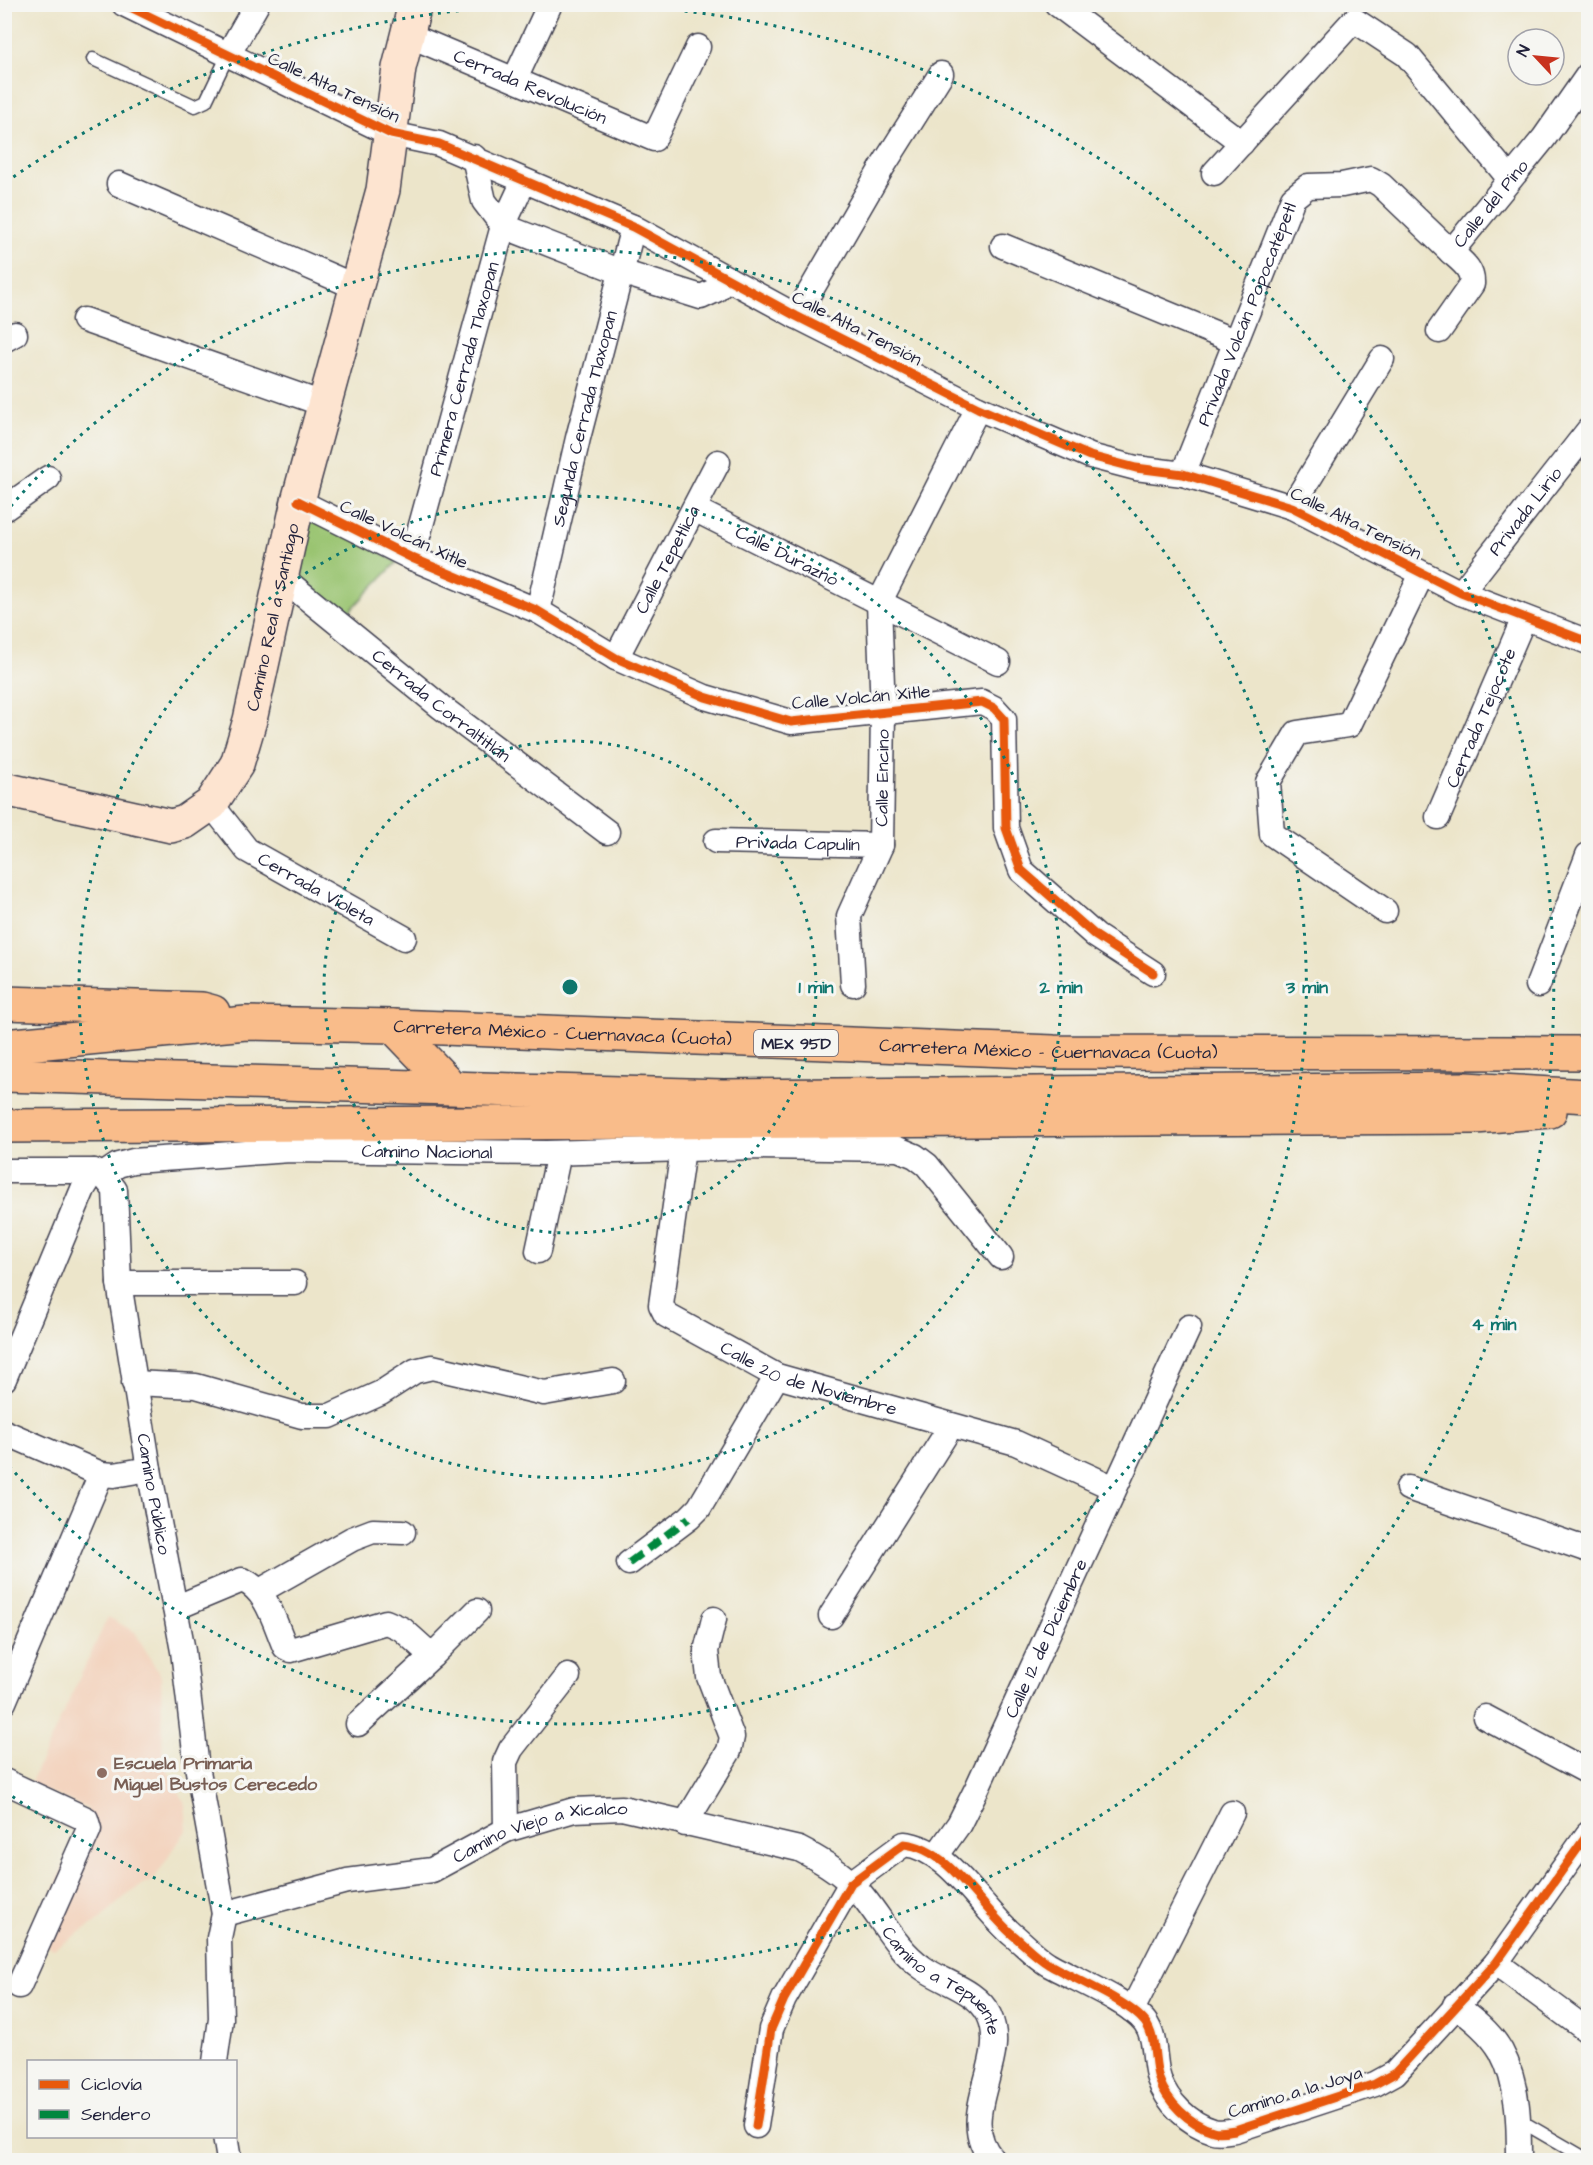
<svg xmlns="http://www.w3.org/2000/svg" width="1593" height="2165" viewBox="0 0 1593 2165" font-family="'Architects Daughter',sans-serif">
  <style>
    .built { fill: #f3d4bf }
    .green { fill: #9ac471; stroke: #5e7356; stroke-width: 1.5 }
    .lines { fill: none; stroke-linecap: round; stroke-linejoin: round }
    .lane-casing { stroke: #403f50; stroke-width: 15 }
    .street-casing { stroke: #403f50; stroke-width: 27 }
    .secondary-casing { stroke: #403f50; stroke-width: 36 }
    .highway-casing { stroke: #403f50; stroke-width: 36 }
    .lane { stroke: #fff; stroke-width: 12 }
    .street { stroke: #fff; stroke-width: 24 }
    .secondary { stroke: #fde4d0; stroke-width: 33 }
    .highway { stroke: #f9bc8a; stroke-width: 33 }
    .quiet { stroke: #00873e; stroke-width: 8; stroke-dasharray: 15 8; stroke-linecap: butt }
    .cycleway-casing { stroke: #f6f6f2; stroke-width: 13 }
    .cycleway { stroke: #e8590c; stroke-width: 9 }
    .ring { fill: none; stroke: #0f766e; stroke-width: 3; stroke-dasharray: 3 6 }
    .education-dot { fill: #8d6e63; stroke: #f6f6f2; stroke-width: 2 }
    .labels { text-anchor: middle; stroke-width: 6; stroke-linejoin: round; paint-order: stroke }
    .shield { fill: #f6f6f2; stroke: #626272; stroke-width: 1.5 }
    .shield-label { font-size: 16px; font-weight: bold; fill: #22223b }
    .street-label { font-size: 18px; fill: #22223b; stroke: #f6f6f2 }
    .education-label { font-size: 18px; font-weight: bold; fill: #785e54; stroke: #f6f6f2; text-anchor: start }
    .centre { fill: #0f766e; stroke: #f6f6f2; stroke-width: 3 }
    .ring-label { font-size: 18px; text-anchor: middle; font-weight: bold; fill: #0f766e; stroke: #f6f6f2; stroke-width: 6; stroke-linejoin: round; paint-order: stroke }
  </style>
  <rect width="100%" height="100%" fill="#f6f6f2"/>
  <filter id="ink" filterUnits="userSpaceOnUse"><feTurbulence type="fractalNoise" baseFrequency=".0167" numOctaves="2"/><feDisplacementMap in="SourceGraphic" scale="12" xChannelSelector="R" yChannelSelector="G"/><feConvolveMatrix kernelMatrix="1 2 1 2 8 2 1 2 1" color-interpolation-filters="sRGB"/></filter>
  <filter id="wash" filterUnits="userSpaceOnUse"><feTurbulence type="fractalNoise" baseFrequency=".008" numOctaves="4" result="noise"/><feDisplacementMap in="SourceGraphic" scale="24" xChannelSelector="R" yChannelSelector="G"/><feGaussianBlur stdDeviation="1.35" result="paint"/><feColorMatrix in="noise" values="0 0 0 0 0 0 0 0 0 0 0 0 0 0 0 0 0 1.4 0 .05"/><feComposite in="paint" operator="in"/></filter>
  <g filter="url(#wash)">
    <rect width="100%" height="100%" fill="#ece5ca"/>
    <!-- built -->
    <polygon class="built" points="108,1617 135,1632 161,1677 163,1762 185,1803 187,1829 154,1879 130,1892 98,1921 54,1949 32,1940 88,1809 30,1784"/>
    <!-- green -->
    <polygon class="green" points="304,510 397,562 346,615 300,583"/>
  </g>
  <g filter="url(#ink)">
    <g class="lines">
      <!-- lane casing -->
      <g class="lane-casing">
        <g id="lane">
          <polyline points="93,59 195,106 206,101 228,55"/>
          <polyline points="1519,2120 1588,2160"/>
        </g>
      </g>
      <!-- street casing -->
      <g class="street-casing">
        <g id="street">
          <polyline points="124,4 391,134 439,144 633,227 796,316 978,408 1090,456 1136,468 1183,474 1292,507 1461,593 1588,642"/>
          <polyline points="1057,4 1242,143"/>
          <path id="s1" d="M406 34 654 139 698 47"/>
          <polyline points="228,55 257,4"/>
          <polyline points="515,79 550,4"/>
          <polyline points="474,157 484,201 503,226 621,272 701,297 716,290 728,279"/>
          <polyline points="1214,173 1354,20 1407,55 1510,179"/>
          <polyline points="119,184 356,287"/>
          <polyline points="1003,246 1234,341"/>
          <polyline points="796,316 883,166 941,74"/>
          <polyline points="84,320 323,404"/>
          <path id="s2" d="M1439 331 1472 284C1473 269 1462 262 1451 252L1544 138 1588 75"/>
          <polyline points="4,340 15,334"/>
          <path id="s3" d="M1183 474 1293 198 1308 186 1342 185 1371 179 1381 185 1451 252"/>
          <polyline points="298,501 412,558 538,611 616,658 705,697 791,722 982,702 994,708 1004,719 1006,828 1021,870 1096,936 1153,973"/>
          <polyline points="1292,507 1382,359"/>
          <polyline points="4,509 48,478"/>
          <path id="s4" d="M694 509 998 662"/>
          <path id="s5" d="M412 558 503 226 524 181"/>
          <path id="s6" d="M280 576 441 707 607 832"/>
          <path id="s7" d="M1461 593 1588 431"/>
          <path id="s8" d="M538 611 578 438 633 227"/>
          <path id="s9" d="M616 658 718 462"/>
          <path id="s10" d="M211 804 247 850 404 938"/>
          <path id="s11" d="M1438 817 1524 618"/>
          <path id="s12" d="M716 841 881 845"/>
          <polyline points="1385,911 1272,834 1268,782 1297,733 1349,725 1422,574"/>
          <path id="s13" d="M853 984 849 916 881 845 883 712 879 603 978 408"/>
          <polyline points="1538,985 1588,855"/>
          <path id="s14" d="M683 1149 661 1305 666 1315 777 1376 1016 1443 1114 1488"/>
          <path id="s15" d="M4 1171H94L103 1175 115 1190 119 1283 149 1469 183 1651 196 1760 224 1914 219 1938 221 2019 215 2062"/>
          <path id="s16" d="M103 1175 118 1165 133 1161 290 1150 546 1153 757 1147 898 1149 915 1156 927 1165 1001 1257"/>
          <polyline points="538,1251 559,1153"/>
          <polyline points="119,1283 295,1283"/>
          <polyline points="4,1379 83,1189 94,1171"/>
          <polyline points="134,1383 196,1386 302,1416 330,1416 381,1393 415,1371 432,1367 544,1393 613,1381"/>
          <polyline points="4,1432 101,1474 114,1475 149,1469"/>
          <polyline points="1408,1488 1588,1550"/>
          <polyline points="629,1563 689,1518 699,1508 777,1376"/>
          <polyline points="260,1591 352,1539 373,1531 403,1532"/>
          <path d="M175 1608 242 1580C267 1589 275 1624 285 1647L291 1650 386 1622 402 1629 432 1656 358 1724"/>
          <polyline points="831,1616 951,1426"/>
          <polyline points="432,1656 477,1611"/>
          <polyline points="4,1702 101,1474"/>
          <polyline points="1485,1717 1588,1772"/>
          <polyline points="4,1781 86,1819 89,1829 19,1986"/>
          <polyline points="685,1824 729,1751 732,1737 709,1677 706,1651 714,1619"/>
          <polyline points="506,1830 505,1762 511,1749 568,1676"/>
          <path id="s17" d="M937 1855 959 1824 977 1788 1189 1327"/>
          <path id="s18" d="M224 1914 347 1881 432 1870 506 1830 574 1810 622 1808 799 1849C817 1858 834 1868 849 1881 877 1907 891 1946 923 1968 944 1983 977 1990 989 2015 1011 2062 953 2116 993 2160"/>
          <polyline points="1496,1963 1588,2031"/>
          <path d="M1455 2005C1472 2018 1491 2033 1501 2051 1519 2084 1519 2125 1519 2160"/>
          <polyline points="1132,2010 1232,1813"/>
          <path d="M756 2126 771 2029 784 1999 851 1883 904 1844C949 1848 980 1907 1013 1935 1024 1944 1035 1956 1048 1964 1072 1978 1129 2001 1145 2022 1157 2038 1153 2061 1159 2079 1167 2102 1189 2124 1213 2131 1219 2133 1228 2131 1235 2130L1375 2084 1395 2073 1496 1963 1588 1834"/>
          <polyline points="225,2136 229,2160"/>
        </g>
      </g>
      <!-- secondary casing -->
      <g class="secondary-casing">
        <g id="secondary">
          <path id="s19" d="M4 789 171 826 185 822 211 804 237 764 250 720 298 501 383 190 399 68 415 4"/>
        </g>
      </g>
      <!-- highway casing -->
      <g class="highway-casing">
        <g id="highway">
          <polyline points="4,1003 202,1009 213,1012"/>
          <polyline points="393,1026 445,1080"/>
          <path id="s20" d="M4 1046 246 1023 393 1026 1054 1052 1588 1053"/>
          <polyline points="4,1075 723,1096 1465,1089 1588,1096"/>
          <polyline points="4,1126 1475,1117 1550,1111"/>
        </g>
      </g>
      <!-- lane -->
      <use href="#lane" class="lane"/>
      <!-- street -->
      <use href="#street" class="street"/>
      <!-- secondary -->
      <use href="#secondary" class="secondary"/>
      <!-- highway -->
      <use href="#highway" class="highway"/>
      <!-- quiet -->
      <polyline class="quiet" points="629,1563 689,1518"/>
      <!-- cycleway casing -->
      <g class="cycleway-casing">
        <g id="cycleway">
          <polyline points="124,4 391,134 439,144 633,227 796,316 978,408 1090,456 1136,468 1183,474 1292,507 1461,593 1588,642"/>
          <polyline points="298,501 412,558 538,611 616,658 705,697 791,722 982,702 994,708 1004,719 1006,828 1021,870 1096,936 1153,973"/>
          <path d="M756 2126 771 2029 784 1999 851 1883 904 1844C949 1848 980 1907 1013 1935 1024 1944 1035 1956 1048 1964 1072 1978 1129 2001 1145 2022 1157 2038 1153 2061 1159 2079 1167 2102 1189 2124 1213 2131 1219 2133 1228 2131 1235 2130L1375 2084 1395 2073 1496 1963 1588 1834"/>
        </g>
      </g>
      <!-- cycleway -->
      <use href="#cycleway" class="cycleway"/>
    </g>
  </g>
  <!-- distance rings -->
  <g class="ring">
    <circle cx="570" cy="987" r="246"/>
    <circle cx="570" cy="987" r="491"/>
    <path d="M5 513A737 737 0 1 1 5 1461"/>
    <path d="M6 182A983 983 0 0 1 536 5M604 5A983 983 0 1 1 6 1792"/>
  </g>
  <!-- markers -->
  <circle class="education-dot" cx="102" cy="1773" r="6"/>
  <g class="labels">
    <!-- shield labels -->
    <rect class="shield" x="754" y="1030" width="84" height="26" rx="4.5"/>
    <g class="shield-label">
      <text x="796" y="1049">MEX 95D</text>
    </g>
    <!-- street labels -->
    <g class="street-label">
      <text dy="6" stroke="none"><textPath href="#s1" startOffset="135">Cerrada Revolución</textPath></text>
      <text transform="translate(334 87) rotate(25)" y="6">Calle Alta Tensión</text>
      <text dy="6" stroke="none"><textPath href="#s2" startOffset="160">Calle del Pino</textPath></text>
      <text dy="6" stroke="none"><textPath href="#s3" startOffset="172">Privada Volcán Popocatépetl</textPath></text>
      <text transform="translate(857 328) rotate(27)" y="6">Calle Alta Tensión</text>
      <text dy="6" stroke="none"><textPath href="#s5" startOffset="196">Primera Cerrada Tlaxopan</textPath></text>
      <text dy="6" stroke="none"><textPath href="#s8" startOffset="198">Segunda Cerrada Tlaxopan</textPath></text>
      <text dy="6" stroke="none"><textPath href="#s7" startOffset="104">Privada Lirio</textPath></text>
      <text transform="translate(1356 523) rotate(26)" y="6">Calle Alta Tensión</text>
      <text transform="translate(404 534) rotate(25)" y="6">Calle Volcán Xitle</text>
      <text dy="6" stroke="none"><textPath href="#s4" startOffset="104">Calle Durazno</textPath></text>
      <text dy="6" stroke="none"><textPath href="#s9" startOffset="111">Calle Tepetlica</textPath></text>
      <text dy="6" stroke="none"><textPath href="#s19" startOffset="416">Camino Real a Santiago</textPath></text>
      <text transform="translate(861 697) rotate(-5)" y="6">Calle Volcán Xitle</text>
      <text dy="6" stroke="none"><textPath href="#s6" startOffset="207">Cerrada Corraltitlán</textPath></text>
      <text dy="6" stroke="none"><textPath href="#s11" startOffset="108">Cerrada Tejocote</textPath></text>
      <text dy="6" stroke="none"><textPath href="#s13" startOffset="213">Calle Encino</textPath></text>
      <text dy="6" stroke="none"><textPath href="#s12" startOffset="82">Privada Capulín</textPath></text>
      <text dy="6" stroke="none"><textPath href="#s10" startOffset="138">Cerrada Violeta</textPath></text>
      <text dy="6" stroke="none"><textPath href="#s20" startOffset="560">Carretera México - Cuernavaca (Cuota)</textPath></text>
      <text dy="6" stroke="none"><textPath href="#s20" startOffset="1046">Carretera México - Cuernavaca (Cuota)</textPath></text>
      <text dy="6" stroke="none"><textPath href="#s16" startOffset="328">Camino Nacional</textPath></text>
      <text dy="6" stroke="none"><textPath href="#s14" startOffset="326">Calle 20 de Noviembre</textPath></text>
      <text dy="6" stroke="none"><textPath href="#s15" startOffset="426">Camino Público</textPath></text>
      <text dy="6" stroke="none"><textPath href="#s17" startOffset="243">Calle 12 de Diciembre</textPath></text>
      <text dy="6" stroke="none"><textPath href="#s18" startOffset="330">Camino Viejo a Xicalco</textPath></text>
      <text dy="6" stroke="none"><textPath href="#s18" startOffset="796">Camino a Tepuente</textPath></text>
      <text transform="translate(1295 2092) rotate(-17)" y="6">Camino a la Joya</text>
    </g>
    <!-- education labels -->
    <g class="education-label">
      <text x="114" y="1769">Escuela Primaria<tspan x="114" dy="21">Miguel Bustos Cerecedo</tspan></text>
    </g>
  </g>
  <circle cx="570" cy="987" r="9" class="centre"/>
  <g class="ring-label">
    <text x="816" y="993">1 min</text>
    <text x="1061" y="993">2 min</text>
    <text x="1307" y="993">3 min</text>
    <text x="1494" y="1330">4 min</text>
  </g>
  <!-- margin -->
  <rect width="1593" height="2165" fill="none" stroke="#f6f6f2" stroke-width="24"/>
  <!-- legend -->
  <rect x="27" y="2060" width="210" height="78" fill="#f6f6f2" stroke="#a1a1a9" stroke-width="1.5"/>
  <rect x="39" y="2080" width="30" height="9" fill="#e8590c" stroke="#a1a1a9" stroke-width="1.5"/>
  <text x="81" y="2090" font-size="18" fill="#22223b">Ciclovía</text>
  <rect x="39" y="2110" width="30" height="9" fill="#00873e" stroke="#a1a1a9" stroke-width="1.5"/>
  <text x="81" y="2120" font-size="18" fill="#22223b">Sendero</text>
  <!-- north arrow -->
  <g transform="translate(1536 57) rotate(296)"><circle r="28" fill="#f6f6f2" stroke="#a1a1a9" stroke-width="1.5"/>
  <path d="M0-4.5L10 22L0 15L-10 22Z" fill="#c8321e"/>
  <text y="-9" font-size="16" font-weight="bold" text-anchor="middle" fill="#22223b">N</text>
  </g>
</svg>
